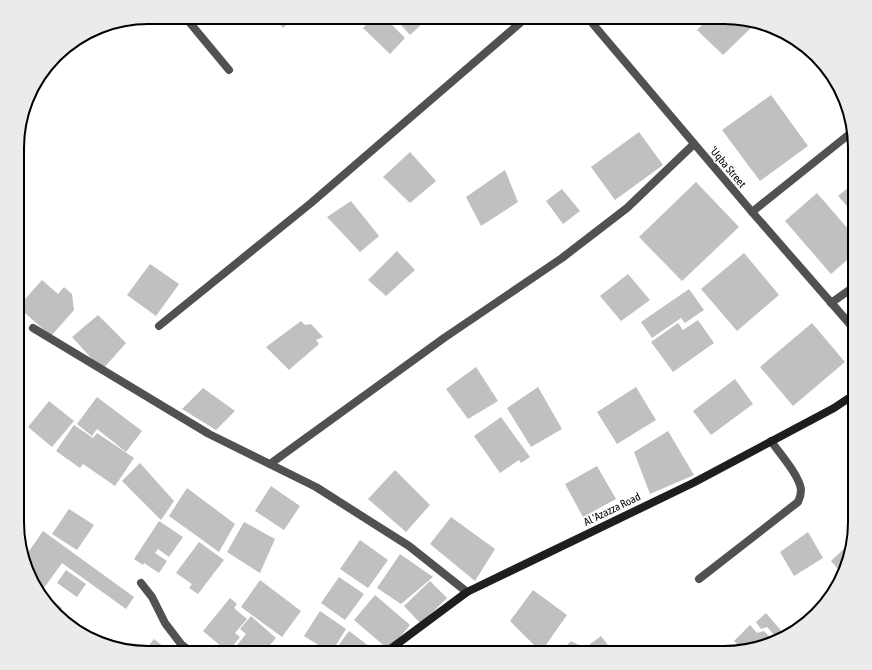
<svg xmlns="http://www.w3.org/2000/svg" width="872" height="670" viewBox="0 0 872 670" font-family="'Asap Condensed',sans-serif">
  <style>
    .building { fill: #c0c0c0 }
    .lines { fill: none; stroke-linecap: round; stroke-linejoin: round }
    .street { stroke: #515151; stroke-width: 8 }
    .secondary { stroke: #1e1e1e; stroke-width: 8 }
    .labels { text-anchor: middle; stroke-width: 3; stroke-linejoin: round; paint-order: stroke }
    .street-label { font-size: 11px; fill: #000; stroke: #fff }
    .rim { fill: none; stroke: #000; stroke-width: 2 }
  </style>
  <rect width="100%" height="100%" fill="#fff"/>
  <!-- building -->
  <g class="building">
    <polygon points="273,17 295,17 283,28"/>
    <polygon points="374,17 384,17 405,38 390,54 363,28"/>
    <polygon points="394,17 415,17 422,24 410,35"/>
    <polygon points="710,17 732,17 756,23 723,55 697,30"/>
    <polygon points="771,95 808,146 760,181 722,130"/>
    <polygon points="639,132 663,165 615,200 591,167"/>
    <polygon points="410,152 436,181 410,203 383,177"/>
    <polygon points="505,170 518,202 481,226 466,197"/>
    <polygon points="696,182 739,227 682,281 639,237"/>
    <polygon points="855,182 855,215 838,196"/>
    <polygon points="562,189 580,211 563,224 546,201"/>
    <polygon points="817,193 855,237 855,253 831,274 785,221"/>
    <polygon points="351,201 379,236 360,252 327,217"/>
    <polygon points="397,251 415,270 386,296 368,280"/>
    <polygon points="744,253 779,295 737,331 701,289"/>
    <polygon points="150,264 179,284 156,316 127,295"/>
    <polygon points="628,274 650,300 621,321 600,296"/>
    <polygon points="42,280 58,294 64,287 72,294 74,310 51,336 18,307"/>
    <polygon points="689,289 704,310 685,323 681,318 652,338 641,322"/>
    <polygon points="98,315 126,343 102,370 72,337"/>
    <polygon points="698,320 714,343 673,372 651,342 678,323 683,330"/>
    <polygon points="301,321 305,325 311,324 323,337 316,340 319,344 289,370 266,347"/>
    <polygon points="812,323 845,362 793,406 760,367"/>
    <polygon points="476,367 498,401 468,419 446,389"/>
    <polygon points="735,379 753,404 711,435 693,411"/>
    <polygon points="538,387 562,429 531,447 507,408"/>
    <polygon points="636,387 656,420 617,444 597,412"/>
    <polygon points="203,388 235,411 216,430 182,409"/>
    <polygon points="97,397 142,431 126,452 97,429 92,436 77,424"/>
    <polygon points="49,401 74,421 52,447 28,427"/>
    <polygon points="501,417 530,457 521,463 519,460 500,473 474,436"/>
    <polygon points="74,425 93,438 97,433 134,458 115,486 83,464 80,468 56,451"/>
    <polygon points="668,431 694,475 650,494 634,452"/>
    <polygon points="140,463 174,501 161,520 122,481"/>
    <polygon points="597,466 616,499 583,517 565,484"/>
    <polygon points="395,470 430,505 406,532 368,499"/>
    <polygon points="271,486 300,506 284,530 255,511"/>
    <polygon points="187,488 235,524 219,552 169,516"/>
    <polygon points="69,509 94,525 77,550 52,534"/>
    <polygon points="451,517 495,549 475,581 430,544"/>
    <polygon points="159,521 183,537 169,557 158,549 155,553 167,561 159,573 144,563 143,565 134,559"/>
    <polygon points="244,522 275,539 260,573 227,552"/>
    <polygon points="43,531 134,597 126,609 62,563 44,588 30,578 25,557"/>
    <polygon points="808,532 823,558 794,576 780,552"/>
    <polygon points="360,540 388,560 368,588 340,569"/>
    <polygon points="852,541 845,572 843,575 831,561"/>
    <polygon points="199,542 224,560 198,594 189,588 192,584 176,573"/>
    <polygon points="400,554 433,577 401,604 377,588"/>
    <polygon points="66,570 86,584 77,597 57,583"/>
    <polygon points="339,577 364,594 345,620 321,603"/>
    <polygon points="260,580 301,611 282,637 241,607"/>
    <polygon points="430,581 447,598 421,624 404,606"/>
    <polygon points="37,588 62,608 57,614"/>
    <polygon points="533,590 567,615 541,652 510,621"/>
    <polygon points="375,595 410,625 389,650 354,620"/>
    <polygon points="230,598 237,604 234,608 247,619 235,633 240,637 228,652 203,631"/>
    <polygon points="320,611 346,629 331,653 304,636"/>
    <polygon points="766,613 785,635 774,643 767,644 776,637 767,627 761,629 756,622"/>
    <polygon points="251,616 276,638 263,653 234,653 232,651 246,634 240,629"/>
    <polygon points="750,625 757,633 764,631 770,637 763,645 742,649 734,641"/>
    <polygon points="349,631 373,649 370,653 333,653"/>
    <polygon points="601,636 614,653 564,653 562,650 571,641 585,648"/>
    <polygon points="154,639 168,650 166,653 143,653"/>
  </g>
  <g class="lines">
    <!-- street -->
    <g class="street">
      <polyline points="185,17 229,70"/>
      <polyline points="587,17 752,212 855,330"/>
      <polyline points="752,212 852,132"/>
      <polyline points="831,303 855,286"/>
      <polyline points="159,326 311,203 527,17"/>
      <polyline points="33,328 209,434 316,487 409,546 467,592"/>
      <polyline points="270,464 444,338 562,258 627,208 694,144"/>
      <path d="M699 579 798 502C800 498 801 495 801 490 800 476 780 454 771 441"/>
      <polyline points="141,583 152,597 165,623 181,644 192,653"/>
    </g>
    <!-- secondary -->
    <polyline class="secondary" points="385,653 467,592 693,483 834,408 855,394"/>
  </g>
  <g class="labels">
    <!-- street labels -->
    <g class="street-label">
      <text transform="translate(728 167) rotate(50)" y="4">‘Uqba Street</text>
      <text transform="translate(612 509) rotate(-26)" y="4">Al ‘Azazza Road</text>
    </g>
  </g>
  <!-- crop -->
  <path d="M0 0H872V670H0ZM148 24H724A124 124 0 0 1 848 148V522A124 124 0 0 1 724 646H148A124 124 0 0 1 24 522V148A124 124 0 0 1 148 24Z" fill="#ebebeb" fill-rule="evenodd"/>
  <path class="rim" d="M148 24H724A124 124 0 0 1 848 148V522A124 124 0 0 1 724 646H148A124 124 0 0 1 24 522V148A124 124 0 0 1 148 24Z"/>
</svg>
